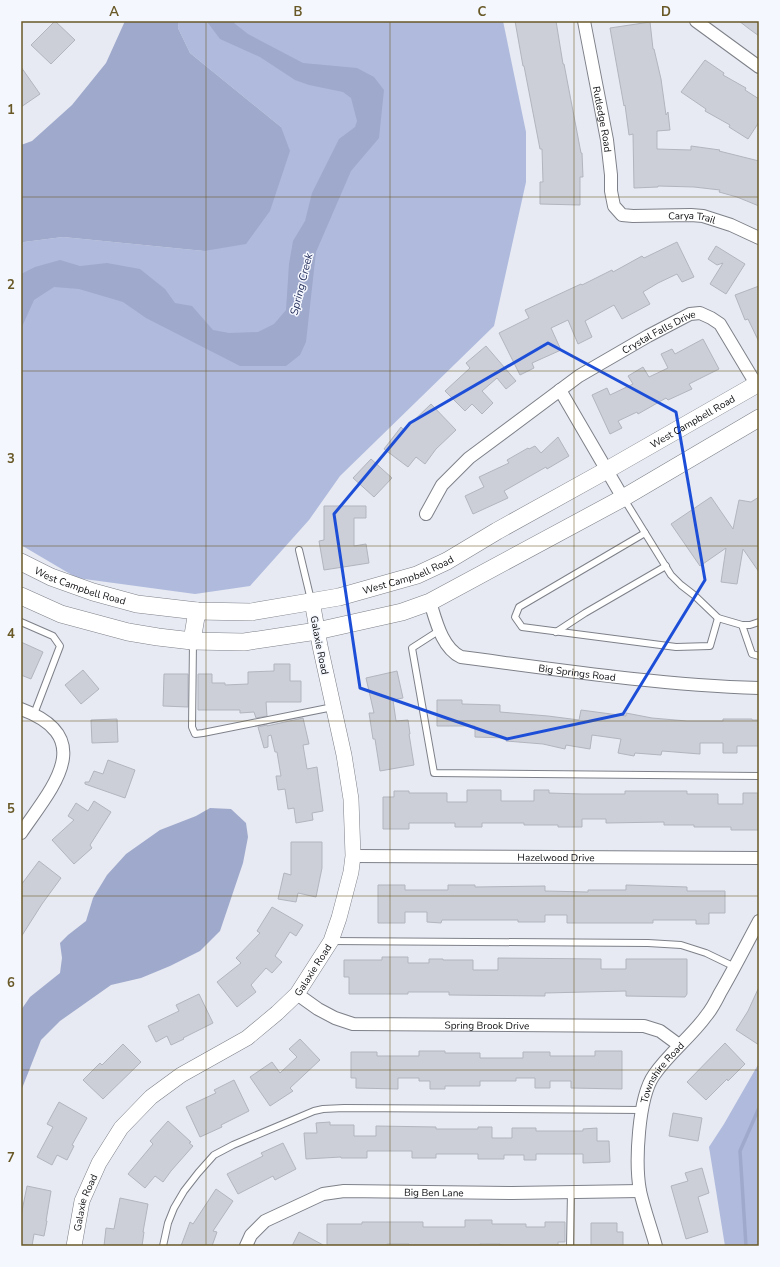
<svg xmlns="http://www.w3.org/2000/svg" width="780" height="1267" viewBox="0 0 780 1267" font-family="'Nunito Sans',sans-serif">
  <style>
    .forest { fill: #afbadd }
    .water { fill: #9fa9cc }
    .lines { fill: none; stroke-linecap: round; stroke-linejoin: round }
    .stream { stroke: #9fa9cc; stroke-width: 3.5 }
    .building { fill: #cccfd8; stroke: #b2b5be }
    .service-casing { stroke: #7e8189; stroke-width: 8 }
    .minor-casing { stroke: #7e8189; stroke-width: 14 }
    .tertiary-casing { stroke: #7e8189; stroke-width: 16 }
    .secondary-casing { stroke: #7e8189; stroke-width: 18 }
    .service { stroke: #fff; stroke-width: 6 }
    .minor { stroke: #fff; stroke-width: 12 }
    .tertiary { stroke: #fff; stroke-width: 15 }
    .secondary { stroke: #fff; stroke-width: 17 }
    .marked { fill: none; stroke: #1d4ed8; stroke-width: 3; stroke-linejoin: round }
    .grid { fill: none; stroke: #695927; stroke-width: 1; stroke-opacity: 0.55 }
    .labels { text-anchor: middle; stroke-width: 3; stroke-linejoin: round; paint-order: stroke }
    .street-label { font-size: 10px; fill: #0f1013; stroke: #f4f7fe }
    .water-label { font-size: 11px; font-style: italic; fill: #212b58; stroke: #f4f7fe }
    .neatline { fill: none; stroke: #695927; stroke-width: 1.5 }
    .grid-label { font-size: 13px; text-anchor: middle; font-weight: bold; fill: #695927 }
  </style>
  <rect width="100%" height="100%" fill="#e7eaf2"/>
  <!-- forest -->
  <g class="forest">
    <polygon points="179,21 503,21 526,132 526,182 494,326 340,476 309,520 250,586 195,594 77,578 21,545 21,245 24,242 63,237 204,251 281,127 190,53 178,28"/>
    <polygon points="759,1063 759,1163 758,1170 759,1176 759,1246 725,1246 709,1147 724,1124"/>
  </g>
  <!-- water -->
  <g class="water">
    <polygon points="125,21 179,21 178,28 190,53 281,127 290,151 270,211 246,244 204,251 63,237 24,242 21,245 21,145 32,141 72,105 106,63"/>
    <polygon points="208,21 234,21 234,23 248,34 303,63 357,68 374,77 384,90 379,138 351,171 316,252 306,342 300,355 286,366 240,366 146,318 123,302 79,289 54,287 34,300 21,329 21,274 35,267 60,260 80,266 107,263 140,269 165,289 175,303 192,306 213,330 229,333 258,332 274,324 286,310 289,264 293,241 305,221 312,193 339,139 355,127 357,121 351,98 343,92 309,85 295,80 260,57 220,39 208,23"/>
    <polygon points="210,808 231,809 246,823 248,837 243,863 220,931 200,951 170,966 141,978 111,985 60,1021 41,1040 21,1091 21,1010 30,997 60,973 62,958 60,943 68,935 86,921 93,898 107,875 126,854 160,830 196,816"/>
  </g>
  <g class="lines">
    <!-- stream -->
    <polyline class="stream" points="746,1246 740,1151 759,1108"/>
  </g>
  <!-- building -->
  <g class="building">
    <polygon points="55,21 75,40 51,64 31,45"/>
    <polygon points="515,21 556,21 563,64 564,64 581,153 582,153 583,177 580,177 580,205 540,204 540,182 543,182 542,149 540,149 524,66 523,66"/>
    <polygon points="739,21 759,21 759,36 748,28"/>
    <polygon points="650,22 653,49 654,49 661,79 666,115 668,112 670,130 657,131 657,149 691,150 691,146 720,150 719,151 759,161 759,206 737,197 719,192 720,190 694,187 658,186 658,187 634,188 633,134 629,135 625,105 624,106 610,28"/>
    <polygon points="705,60 724,73 723,75 746,88 745,90 759,99 759,122 748,139 729,127 730,125 705,111 706,109 681,92"/>
    <polygon points="21,67 40,94 21,107"/>
    <polygon points="677,242 694,277 682,282 677,274 658,283 643,292 650,304 622,319 614,305 585,321 592,337 578,344 568,320 551,328 561,350 532,363 534,368 520,375 499,333 529,318 525,310 581,284 582,285 612,270 613,272 642,256 644,258"/>
    <polygon points="716,246 745,264 726,294 710,284 723,263 717,265 708,259"/>
    <polygon points="759,286 759,342 748,319 745,320 735,295"/>
    <polygon points="703,339 719,369 689,384 692,389 668,400 666,398 638,414 637,412 618,421 622,428 610,434 592,395 607,388 610,395 633,384 628,376 643,367 649,377 668,368 661,354 672,349 675,354"/>
    <polygon points="486,346 516,381 506,389 497,378 482,391 493,403 482,414 472,404 465,411 445,391 470,368 466,363"/>
    <polygon points="431,404 456,430 436,449 425,464 416,457 408,467 384,449 401,427 404,430"/>
    <polygon points="558,437 569,456 547,469 546,467 504,491 508,498 473,514 465,496 484,487 479,477 509,463 507,460 528,448 529,449 535,446 541,453"/>
    <polygon points="371,459 392,478 374,497 353,478"/>
    <polygon points="711,497 733,529 739,500 751,502 759,497 759,572 743,549 737,584 721,582 726,548 700,566 671,524"/>
    <polygon points="324,506 366,506 366,518 354,518 354,546 366,544 369,563 324,570 319,541 324,540"/>
    <polygon points="21,642 43,652 31,679 21,675"/>
    <polygon points="274,664 290,664 290,681 301,681 301,702 266,702 267,716 256,718 254,712 240,713 240,710 198,710 198,674 212,674 212,683 225,683 225,685 248,684 248,672 274,671"/>
    <polygon points="83,670 99,689 81,704 65,685"/>
    <polygon points="397,671 403,698 393,700 396,721 408,720 410,734 409,734 414,765 380,771 375,739 373,739 369,713 374,713 366,678"/>
    <polygon points="164,674 188,674 188,707 163,706"/>
    <polygon points="437,700 462,700 462,704 500,705 500,712 548,716 579,720 581,710 626,716 626,713 652,718 687,721 723,721 723,719 752,719 752,720 759,720 759,746 737,746 737,753 723,753 723,743 700,743 700,754 662,751 661,755 635,753 634,756 618,753 621,739 592,735 590,749 566,745 565,749 543,744 506,741 507,738 475,737 475,726 437,726"/>
    <polygon points="303,718 309,744 303,745 307,769 317,767 323,811 312,813 313,820 296,823 294,808 288,809 285,789 278,790 276,776 281,776 277,752 275,752 271,735 268,736 268,747 264,748 258,727 267,725 267,726"/>
    <polygon points="117,719 118,742 92,743 91,720"/>
    <polygon points="108,760 135,770 125,798 85,784 85,782 89,782 94,771 103,774"/>
    <polygon points="467,790 501,790 501,801 534,801 534,790 549,790 549,793 582,794 625,794 625,791 687,791 687,794 718,794 718,804 743,804 743,793 758,793 758,830 731,830 731,827 694,827 694,825 664,825 664,822 606,823 606,819 582,819 582,827 558,827 558,825 524,825 524,823 482,823 482,827 455,827 455,823 409,823 409,829 383,829 383,797 394,797 394,791 409,791 409,793 447,793 447,802 467,802"/>
    <polygon points="94,801 111,812 90,845 92,848 74,864 52,840 74,820 68,816 76,803 88,811"/>
    <polygon points="291,842 322,842 322,868 316,897 298,893 296,902 278,899 284,873 291,875"/>
    <polygon points="39,861 61,878 42,904 21,937 21,885"/>
    <polygon points="378,885 405,885 405,890 448,890 448,885 475,885 475,887 545,886 545,891 588,892 588,890 626,890 626,885 687,887 687,891 725,891 725,913 709,913 709,924 696,924 696,920 653,920 653,923 567,923 567,915 545,915 545,922 518,922 518,920 442,920 441,923 427,922 427,912 405,912 405,923 378,923"/>
    <polygon points="272,907 303,925 296,936 290,932 275,956 282,962 272,973 266,968 251,985 256,992 237,1007 217,982 241,963 236,958 260,933 257,931"/>
    <polygon points="382,957 408,957 408,963 429,963 429,959 443,959 443,960 473,960 473,970 498,970 498,958 601,959 601,969 626,969 626,959 687,959 687,994 685,997 626,996 626,991 545,993 545,996 449,995 449,992 408,992 408,994 349,994 349,977 344,977 344,960 382,960"/>
    <polygon points="759,987 759,1045 736,1030 748,1011"/>
    <polygon points="199,994 213,1023 183,1038 184,1039 171,1045 167,1036 156,1042 148,1026 179,1011 176,1005"/>
    <polygon points="300,1039 320,1060 290,1088 293,1091 270,1106 250,1077 272,1062 280,1073 297,1057 289,1049"/>
    <polygon points="725,1043 745,1064 728,1081 727,1079 706,1100 687,1082"/>
    <polygon points="123,1044 141,1062 103,1099 83,1080 100,1063 102,1065"/>
    <polygon points="419,1051 445,1051 445,1053 480,1053 480,1058 523,1058 523,1052 550,1052 550,1056 595,1056 595,1051 622,1051 622,1089 571,1088 571,1081 550,1081 550,1088 535,1088 535,1078 516,1078 516,1081 480,1081 480,1086 445,1086 445,1089 430,1089 430,1081 419,1081 419,1078 398,1078 398,1089 356,1088 356,1078 351,1078 351,1052 377,1052 377,1056 419,1056"/>
    <polygon points="234,1080 249,1111 221,1125 222,1127 200,1137 186,1107 216,1093 214,1090"/>
    <polygon points="59,1102 87,1118 72,1145 74,1146 67,1160 57,1155 52,1165 37,1157 53,1127 47,1124"/>
    <polygon points="673,1113 702,1118 698,1141 669,1136"/>
    <polygon points="168,1121 191,1142 189,1143 193,1146 171,1171 163,1182 155,1176 145,1188 128,1174 153,1144 150,1141"/>
    <polygon points="330,1122 330,1125 354,1125 354,1136 376,1136 376,1126 436,1127 436,1129 478,1129 478,1127 492,1127 492,1138 512,1138 512,1128 536,1128 536,1131 583,1131 583,1129 597,1128 597,1141 609,1141 610,1162 583,1163 583,1154 536,1154 536,1160 524,1160 524,1155 504,1155 504,1159 478,1159 478,1154 436,1154 436,1158 412,1158 412,1151 367,1151 367,1158 341,1158 341,1157 306,1159 304,1133 317,1133 316,1123"/>
    <polygon points="283,1143 296,1169 275,1180 273,1176 238,1194 227,1174 263,1156 261,1153"/>
    <polygon points="702,1168 709,1193 698,1197 708,1232 686,1239 671,1186 688,1181 685,1173"/>
    <polygon points="27,1186 51,1191 46,1221 47,1221 44,1236 34,1234 32,1246 21,1244 21,1216"/>
    <polygon points="216,1189 233,1201 213,1231 217,1232 212,1246 181,1246 190,1222 193,1224"/>
    <polygon points="120,1198 148,1204 143,1232 144,1232 142,1246 104,1246 106,1228 114,1229"/>
    <polygon points="465,1220 492,1220 492,1224 526,1224 526,1227 545,1227 545,1222 565,1222 565,1242 558,1242 558,1246 511,1246 500,1245 500,1244 480,1244 480,1246 409,1246 409,1244 387,1244 387,1246 327,1246 327,1224 362,1224 362,1222 423,1222 423,1227 465,1227"/>
    <polygon points="591,1223 617,1223 617,1232 623,1232 623,1246 591,1246"/>
    <polygon points="299,1232 325,1246 292,1246"/>
  </g>
  <g class="lines">
    <!-- service casing -->
    <g class="service-casing">
      <g id="service">
        <polyline points="624,499 671,575 681,585 694,595 718,618 742,625 750,625 759,622"/>
        <polyline points="645,533 519,607 515,617 522,627 676,647 710,646 718,618"/>
        <polyline points="299,550 311,600"/>
        <polyline points="21,622 53,636 60,646 34,714"/>
        <polyline points="742,625 752,654 759,656"/>
        <polyline points="440,630 412,648 434,773 759,776"/>
        <polyline points="556,632 585,613 666,566"/>
        <polyline points="193,642 192,727 195,734 203,733 333,707"/>
        <polyline points="331,941 648,943 681,945 706,953 735,967"/>
        <polyline points="163,1246 168,1223 174,1208 184,1191 198,1173 214,1155 233,1145 314,1111 323,1109 344,1108 642,1110"/>
        <polyline points="570,1246 571,1192"/>
      </g>
    </g>
    <!-- minor casing -->
    <g class="minor-casing">
      <g id="minor">
        <path id="s1" d="M584 21 607 140 611 175V191L614 206 622 215 633 216 691 215 703 216 731 225 759 238"/>
        <polyline points="696,21 759,67"/>
        <polyline points="560,390 623,498"/>
        <path id="s2" d="M426 514 442 485 469 458 579 376 648 336 690 314 700 313 711 318 720 324 756 384"/>
        <path id="s3" d="M430 602C436 621 442 648 461 657 560 670 659 685 759 688"/>
        <path d="M21 709C99 738 51 789 21 833"/>
        <path id="s4" d="M353 856 759 858"/>
        <path id="s5" d="M297 994 318 1009 335 1018 353 1024 644 1026 660 1031 679 1045"/>
        <path id="s6" d="M246 1246 251 1235 265 1221 323 1194 344 1191 512 1193 640 1191"/>
        <path id="s7" d="M656 1246C651 1228 644 1209 640 1191 635 1163 638 1098 654 1075 669 1053 691 1037 706 1016 712 1009 716 1001 720 993 734 969 746 945 759 921"/>
      </g>
    </g>
    <!-- tertiary casing -->
    <g class="tertiary-casing">
      <g id="tertiary">
        <path id="s8" d="M74 1246 82 1201 99 1163 121 1128 151 1097 181 1075 247 1038 277 1013 297 994 331 941 339 918 351 872 353 856 351 799 344 755 320 646 312 601"/>
      </g>
    </g>
    <!-- secondary casing -->
    <g class="secondary-casing">
      <g id="secondary">
        <path id="s9" d="M21 562 51 577 93 592 137 604 197 611 251 612 339 597 417 575 447 561 497 531 607 470 759 383"/>
        <polyline points="21,596 61,614 128,632 158,637 192,641 244,642 317,631 402,612 430,602 623,498 759,418"/>
        <polyline points="192,641 197,611"/>
      </g>
    </g>
    <!-- service -->
    <use href="#service" class="service"/>
    <!-- minor -->
    <use href="#minor" class="minor"/>
    <!-- tertiary -->
    <use href="#tertiary" class="tertiary"/>
    <!-- secondary -->
    <use href="#secondary" class="secondary"/>
  </g>
  <!-- marked area -->
  <path class="marked" d="M548 343 676 412 705 580 623 714 507 739 360 688 334 514 410 423Z"/>
  <!-- grid -->
  <path class="grid" d="M206 21V1246M390 21V1246M574 21V1246M21 197H759M21 371H759M21 546H759M21 721H759M21 896H759M21 1070H759"/>
  <g class="labels">
    <!-- street labels -->
    <g class="street-label">
      <text dy="4" stroke="none"><textPath href="#s1" startOffset="100">Rutledge Road</textPath></text>
      <text dy="4" stroke="none"><textPath href="#s1" startOffset="270">Carya Trail</textPath></text>
      <text dy="4" stroke="none"><textPath href="#s2" startOffset="300">Crystal Falls Drive</textPath></text>
      <text dy="4" stroke="none"><textPath href="#s9" startOffset="724">West Campbell Road</textPath></text>
      <text dy="4" stroke="none"><textPath href="#s9" startOffset="400">West Campbell Road</textPath></text>
      <text dy="4" stroke="none"><textPath href="#s9" startOffset="64">West Campbell Road</textPath></text>
      <text transform="translate(320 645) rotate(79)" y="4">Galaxie Road</text>
      <text dy="4" stroke="none"><textPath href="#s3" startOffset="182">Big Springs Road</textPath></text>
      <text dy="4" stroke="none"><textPath href="#s4" startOffset="203">Hazelwood Drive</textPath></text>
      <text dy="4" stroke="none"><textPath href="#s8" startOffset="380">Galaxie Road</textPath></text>
      <text dy="4" stroke="none"><textPath href="#s5" startOffset="198">Spring Brook Drive</textPath></text>
      <text dy="4" stroke="none"><textPath href="#s7" startOffset="182">Townshire Road</textPath></text>
      <text dy="4" stroke="none"><textPath href="#s6" startOffset="207">Big Ben Lane</textPath></text>
      <text dy="4" stroke="none"><textPath href="#s8" startOffset="45">Galaxie Road</textPath></text>
    </g>
    <!-- water labels -->
    <g class="water-label">
      <text transform="translate(301 284) rotate(-76)" y="4">Spring Creek</text>
    </g>
  </g>
  <!-- border -->
  <rect width="780" height="1267" fill="none" stroke="#f4f7fe" stroke-width="44"/>
  <rect x="22" y="22" width="736" height="1223" class="neatline"/>
  <g class="grid-label">
    <text x="114" y="16">A</text>
    <text x="298" y="16">B</text>
    <text x="482" y="16">C</text>
    <text x="666" y="16">D</text>
    <text x="11" y="114">1</text>
    <text x="11" y="289">2</text>
    <text x="11" y="463">3</text>
    <text x="11" y="638">4</text>
    <text x="11" y="813">5</text>
    <text x="11" y="987">6</text>
    <text x="11" y="1162">7</text>
  </g>
</svg>
